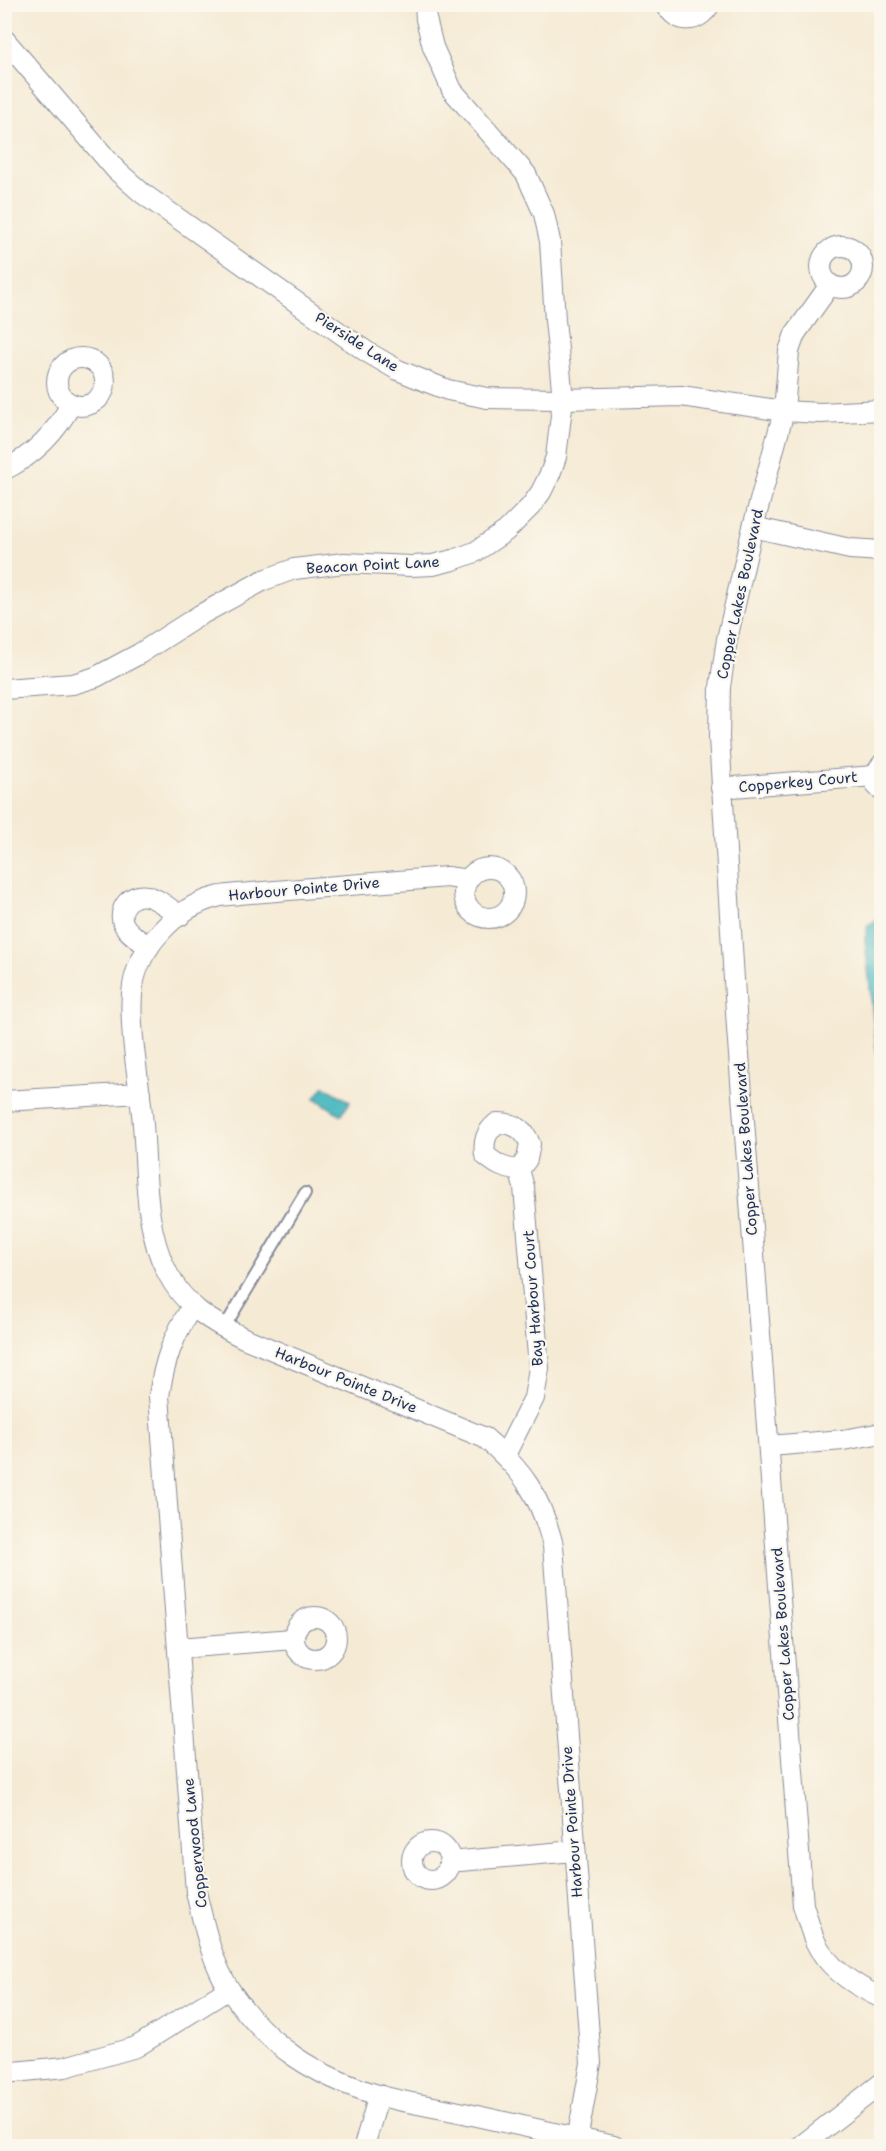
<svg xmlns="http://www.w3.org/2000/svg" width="886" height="2151" viewBox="0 0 886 2151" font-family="'Shantell Sans',sans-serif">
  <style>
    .water { fill: #4ab9c0; stroke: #32748f; stroke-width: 1.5 }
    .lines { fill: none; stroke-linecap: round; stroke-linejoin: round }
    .service-casing { stroke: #888c99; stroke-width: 14 }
    .minor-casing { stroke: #888c99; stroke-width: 22 }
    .service { stroke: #fff; stroke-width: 10 }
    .minor { stroke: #fff; stroke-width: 20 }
    .labels { text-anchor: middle; stroke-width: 4.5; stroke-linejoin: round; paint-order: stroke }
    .street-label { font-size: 15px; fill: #1b2f5e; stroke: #fbf7ec }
  </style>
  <rect width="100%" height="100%" fill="#fbf7ec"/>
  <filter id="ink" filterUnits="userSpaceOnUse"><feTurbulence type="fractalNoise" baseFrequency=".0167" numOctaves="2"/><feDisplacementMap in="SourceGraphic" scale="12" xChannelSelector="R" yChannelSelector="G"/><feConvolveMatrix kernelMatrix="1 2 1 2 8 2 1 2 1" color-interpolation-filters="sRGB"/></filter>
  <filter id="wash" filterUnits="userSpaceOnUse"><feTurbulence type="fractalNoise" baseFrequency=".008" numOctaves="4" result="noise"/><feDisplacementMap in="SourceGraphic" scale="24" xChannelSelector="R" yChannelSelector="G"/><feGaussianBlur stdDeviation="1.35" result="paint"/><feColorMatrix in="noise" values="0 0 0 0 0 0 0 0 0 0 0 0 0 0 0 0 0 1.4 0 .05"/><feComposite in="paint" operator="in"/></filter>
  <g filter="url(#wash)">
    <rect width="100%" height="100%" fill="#f5ead4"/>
    <!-- water -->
    <g class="water">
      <polygon points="881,918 881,1091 865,939 868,925"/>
      <polygon points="324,1086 350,1102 341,1115 315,1098"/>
    </g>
  </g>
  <g filter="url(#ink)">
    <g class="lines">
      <!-- service casing -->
      <g class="service-casing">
        <polyline id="service" points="224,1328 305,1193"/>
      </g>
      <!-- minor casing -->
      <g class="minor-casing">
        <g id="minor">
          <path d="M666 4C676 25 699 24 710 4"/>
          <polyline points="4,39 116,170 142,193 367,352 398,370 425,381 448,390 487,398 563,399 681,396 784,411 820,413 882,410"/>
          <circle cx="842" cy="267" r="21"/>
          <path d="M830 285 795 334 789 351 784 411 753 527 727 639 720 687 719 737 737 1028 803 1905C807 1917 810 1930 815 1941 828 1969 855 1986 882 1998"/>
          <circle cx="81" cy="382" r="24"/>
          <path d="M4 470C34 455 56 433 71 404"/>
          <polyline points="753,527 850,549 882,551"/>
          <polyline points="4,689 73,684 96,677 139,654 200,615 264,580 294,569 344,563 411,566 433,565 453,560 475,552 506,531 531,506 541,492 550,474 556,457 563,399 555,320 550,241 544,214 526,174 452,90 433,47 426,19 425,4"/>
          <polyline points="882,764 874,776 876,785 882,791"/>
          <polyline points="721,788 874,776"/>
          <circle cx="489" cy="893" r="25"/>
          <path d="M468 880 447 877 239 894C232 895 224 895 217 897 175 907 135 950 132 994 129 1034 140 1084 143 1125 147 1173 144 1228 167 1272 184 1306 211 1322 244 1338L485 1438C524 1471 540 1496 553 1545L591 2063 576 2146"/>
          <path d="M149 947C141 941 129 934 124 925 116 910 131 892 147 896 159 899 170 909 180 916"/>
          <polyline points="4,1101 140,1093"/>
          <path d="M192 1307C173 1336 164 1362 159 1396L196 1892C204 1925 211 1961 230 1990 267 2046 315 2076 378 2095 405 2103 432 2106 459 2112 510 2123 562 2135 614 2146"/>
          <polyline points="769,1446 843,1440 882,1433"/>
          <path d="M505 1455 534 1398 539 1368 524 1187 519 1170 527 1159 530 1144C524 1128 513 1123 497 1123 486 1132 483 1141 485 1155 497 1165 504 1169 519 1170"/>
          <circle cx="315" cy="1638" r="21"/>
          <polyline points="179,1648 293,1639"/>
          <circle cx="431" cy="1861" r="19"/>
          <polyline points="449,1862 574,1851"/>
          <polyline points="4,2073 65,2067 136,2047 229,1989"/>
          <polyline points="364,2146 379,2095"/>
          <polyline points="801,2146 882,2083"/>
        </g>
      </g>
      <!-- service -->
      <use href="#service" class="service"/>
      <!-- minor -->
      <use href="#minor" class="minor"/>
    </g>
  </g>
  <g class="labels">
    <!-- street labels -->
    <g class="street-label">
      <text transform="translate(357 342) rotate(33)" y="5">Pierside Lane</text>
      <text transform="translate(373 565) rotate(-3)" y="5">Beacon Point Lane</text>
      <text transform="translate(740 594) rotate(-78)" y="5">Copper Lakes Boulevard</text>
      <text transform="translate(798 782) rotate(-5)" y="5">Copperkey Court</text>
      <text transform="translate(304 889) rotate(-5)" y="5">Harbour Pointe Drive</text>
      <text transform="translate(746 1149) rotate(-94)" y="5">Copper Lakes Boulevard</text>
      <text transform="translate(533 1298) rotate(-94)" y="5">Bay Harbour Court</text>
      <text transform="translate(346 1380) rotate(22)" y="5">Harbour Pointe Drive</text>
      <text transform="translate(783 1634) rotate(-94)" y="5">Copper Lakes Boulevard</text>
      <text transform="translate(572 1822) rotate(-94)" y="5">Harbour Pointe Drive</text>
      <text transform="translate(195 1843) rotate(-96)" y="5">Copperwood Lane</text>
    </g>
  </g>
  <!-- margin -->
  <rect width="886" height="2151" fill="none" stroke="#fbf7ec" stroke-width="24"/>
</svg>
